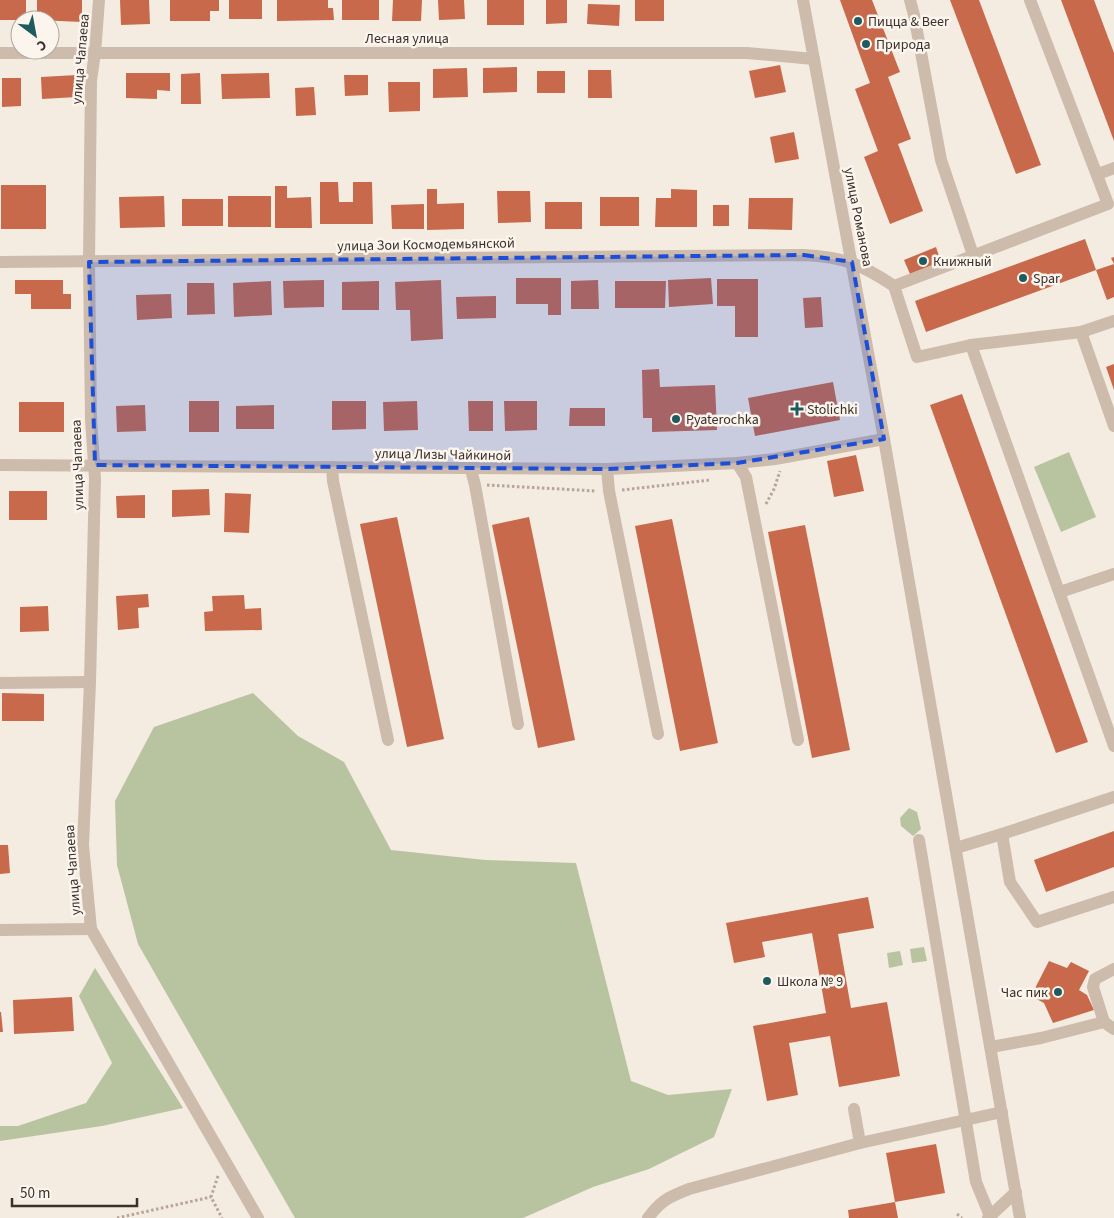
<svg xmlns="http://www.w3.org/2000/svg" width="1114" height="1218" viewBox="0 0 1114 1218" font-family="'Source Sans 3',sans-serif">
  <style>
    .green { fill: #b8c4a0 }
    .building { fill: #c8694b }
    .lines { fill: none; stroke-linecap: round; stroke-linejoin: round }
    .path { stroke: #b9a596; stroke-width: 3; stroke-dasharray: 2.5 2.5; stroke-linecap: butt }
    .minor { stroke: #cdbbac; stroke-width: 12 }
    .marked { fill: #1d4ed8; fill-opacity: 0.2; stroke: #1d4ed8; stroke-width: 4; stroke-dasharray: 10 6; stroke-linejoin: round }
    .poi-dot { fill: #1f5a5e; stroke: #fbf5ee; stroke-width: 2 }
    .labels { text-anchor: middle; stroke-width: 5; stroke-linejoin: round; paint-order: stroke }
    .poi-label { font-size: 14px; fill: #3b302b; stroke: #fbf5ee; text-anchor: start }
    .street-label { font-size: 14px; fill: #3b302b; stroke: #fbf5ee }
  </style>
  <rect width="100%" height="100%" fill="#f4ebe1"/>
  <!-- green -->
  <g class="green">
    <polygon points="1069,452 1096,517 1061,532 1034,467"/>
    <polygon points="253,693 298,736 344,762 391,850 485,860 576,863 631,1081 668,1095 732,1089 714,1137 649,1169 593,1187 523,1218 295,1218 138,944 117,865 115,801 154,727"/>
    <polygon points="909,808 917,812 921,829 913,836 901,826 900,818"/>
    <polygon points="924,947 927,961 912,963 910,949"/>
    <polygon points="900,951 903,965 889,968 887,953"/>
    <polygon points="95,968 183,1108 102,1126 0,1141 0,1126 18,1126 86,1103 112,1063 79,996"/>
  </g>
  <!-- building -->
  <g class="building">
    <rect x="0" y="0" width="26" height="20"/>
    <polygon points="37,0 82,0 82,22 37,20"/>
    <polygon points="120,0 149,0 150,24 121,25"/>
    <polygon points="170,0 219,0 219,11 210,11 210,21 170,21"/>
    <rect x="229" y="0" width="33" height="19"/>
    <polygon points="277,0 328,0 328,8 333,8 334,20 277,21"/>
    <rect x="342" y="0" width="37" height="20"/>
    <polygon points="393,0 422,0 421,21 392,21"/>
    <polygon points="438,0 464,0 465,19 439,20"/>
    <rect x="487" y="0" width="37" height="25"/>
    <polygon points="546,0 567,0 567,23 546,24"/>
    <rect x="635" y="0" width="29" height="21"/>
    <polygon points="840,0 872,0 900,72 888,77 911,139 898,144 923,211 890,224 864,157 878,151 855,89 870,83"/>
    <polygon points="950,0 979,0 1041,165 1016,174"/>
    <polygon points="1061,0 1094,0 1114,53 1114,141"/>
    <polygon points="588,4 620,5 619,26 587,24"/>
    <polygon points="780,65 786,92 755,98 749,71"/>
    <polygon points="517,67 517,92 483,93 483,68"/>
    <polygon points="467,68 468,97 433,98 433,69"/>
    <polygon points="588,70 611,70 612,98 588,98"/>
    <rect x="537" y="71" width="28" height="22"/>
    <polygon points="126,73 170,73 170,91 157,90 157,99 126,98"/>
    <polygon points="200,73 201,104 181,104 181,74"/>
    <polygon points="269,73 270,98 222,99 221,74"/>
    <polygon points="77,75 77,97 42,99 41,77"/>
    <polygon points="344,75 368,75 368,95 345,96"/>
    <polygon points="2,78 21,78 21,106 2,107"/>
    <polygon points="388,82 420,82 420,111 389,112"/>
    <polygon points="314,87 316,115 296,116 295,88"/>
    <polygon points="794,132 799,159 775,163 770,137"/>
    <polygon points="320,182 338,182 339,202 353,202 353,182 372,182 373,224 320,224"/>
    <rect x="1" y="185" width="45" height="44"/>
    <polygon points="275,186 287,186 287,198 311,197 312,228 275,228"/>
    <polygon points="427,189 437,189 437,204 464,203 464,229 427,230"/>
    <polygon points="671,189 697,190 697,227 655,227 656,198 671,198"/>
    <polygon points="497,191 530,191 531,222 498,223"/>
    <polygon points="164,196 165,227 120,228 119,197"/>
    <rect x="228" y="196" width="43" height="31"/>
    <rect x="600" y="197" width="39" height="29"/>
    <polygon points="749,198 793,198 792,230 748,229"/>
    <rect x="182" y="199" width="41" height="27"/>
    <rect x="545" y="202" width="37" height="27"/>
    <polygon points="424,204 424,229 392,229 391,205"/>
    <rect x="713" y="205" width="16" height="21"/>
    <polygon points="1085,239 1096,270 926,332 915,301"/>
    <polygon points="936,247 941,262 910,274 904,260"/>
    <polygon points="1114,257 1114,297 1107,300 1096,270 1114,264 1111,258"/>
    <polygon points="516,278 561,278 561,315 548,315 548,304 516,304"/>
    <polygon points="711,278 713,304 669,307 668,280"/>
    <polygon points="717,279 758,279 758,337 735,337 735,306 717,306"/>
    <polygon points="15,280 63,280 63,294 71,294 71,309 31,309 31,294 15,294"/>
    <polygon points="324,280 324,307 284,308 283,281"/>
    <polygon points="441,280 443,339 411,341 410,310 396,310 395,282"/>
    <polygon points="598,280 599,309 571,309 571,281"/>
    <polygon points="271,281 272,315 234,317 233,283"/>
    <polygon points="379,281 379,310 342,310 342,282"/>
    <polygon points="615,281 666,281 665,308 615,308"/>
    <polygon points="187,283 214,283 215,314 187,315"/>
    <polygon points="171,294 172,318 137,320 136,295"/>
    <polygon points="496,296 496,318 457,319 456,297"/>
    <polygon points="821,297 823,327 805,328 803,298"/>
    <polygon points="1114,364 1114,390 1106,367"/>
    <polygon points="659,369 660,387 715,385 717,430 652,432 652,418 643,418 642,370"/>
    <polygon points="833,382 840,420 755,436 748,398"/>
    <polygon points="962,394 1088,742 1056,753 930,405"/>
    <rect x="189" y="401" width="30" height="31"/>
    <polygon points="332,401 366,401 366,429 332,430"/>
    <polygon points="417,401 418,430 384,431 383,402"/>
    <polygon points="468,401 493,401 493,431 469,431"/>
    <polygon points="504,401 537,401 537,430 505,431"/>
    <rect x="19" y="402" width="45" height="30"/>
    <polygon points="145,405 146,431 117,432 116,406"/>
    <polygon points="274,405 274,429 236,429 236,406"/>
    <polygon points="570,408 605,408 605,426 569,426"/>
    <polygon points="856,455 864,491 834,497 827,461"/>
    <polygon points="209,489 210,515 172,517 172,490"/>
    <rect x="9" y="491" width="38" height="29"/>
    <polygon points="225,493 251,494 249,533 224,532"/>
    <polygon points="145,495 145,518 117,518 116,496"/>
    <polygon points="397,517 444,739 407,747 360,524"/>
    <polygon points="529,517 575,740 538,748 492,525"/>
    <polygon points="672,519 718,743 680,751 635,526"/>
    <polygon points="805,525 850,750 812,758 768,532"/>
    <polygon points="148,594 149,607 138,608 139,628 118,630 116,596"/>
    <polygon points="244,595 245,609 261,608 262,630 205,631 204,612 213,611 212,596"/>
    <polygon points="48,606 49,631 20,632 20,607"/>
    <polygon points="2,693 44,694 44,721 2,721"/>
    <polygon points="1114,831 1114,867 1046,892 1034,860"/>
    <polygon points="0,845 8,845 10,873 0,874"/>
    <polygon points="868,897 874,928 838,934 851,1008 887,1002 900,1076 839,1087 830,1036 789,1043 798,1095 767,1101 753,1026 826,1013 812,933 762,942 765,957 734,963 726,923"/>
    <polygon points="1049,961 1067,968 1071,962 1089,971 1079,990 1087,995 1094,1010 1053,1023 1044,1003 1031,996"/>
    <polygon points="72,997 74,1031 14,1034 13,1000"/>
    <polygon points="0,1012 1,1012 3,1032 0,1032"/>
    <polygon points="936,1144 945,1193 895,1202 886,1153"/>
    <polygon points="895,1202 898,1218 849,1218 848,1210"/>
  </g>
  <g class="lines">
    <!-- path -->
    <g class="path">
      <polyline points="487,485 596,491"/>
      <polyline points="622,490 710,480"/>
      <polyline points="766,504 774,489 780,471"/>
      <polyline points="218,1176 211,1197 222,1218"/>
      <polyline points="957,1214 962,1218"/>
      <polyline points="117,1218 211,1197"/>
    </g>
    <!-- minor -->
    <g class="minor">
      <polyline points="99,0 95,53 91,80 89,262 91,418 95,479 90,682 83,845 91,929 258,1218"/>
      <polyline points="803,0 884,439 1020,1218"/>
      <polyline points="910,0 914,15 941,160 973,255"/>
      <polyline points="0,53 747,53 814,59"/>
      <polyline points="1098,174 1114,168"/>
      <path d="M0 262 804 255C844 257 861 264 894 286L1108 204 1030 0"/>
      <polyline points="894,286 917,357 971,345 1081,332 1114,321"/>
      <polyline points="1081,332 1114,426"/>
      <polyline points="971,345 1114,746"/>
      <polyline points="737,463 746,477 798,740"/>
      <polyline points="0,465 607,469 737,463 775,459 884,439"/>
      <polyline points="332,467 333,481 388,740"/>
      <polyline points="607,469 609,491 658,734"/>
      <polyline points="471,470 475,485 518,724"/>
      <polyline points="1060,592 1114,574"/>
      <polyline points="0,683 90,682"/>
      <polyline points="1002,834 1010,882 1037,922 1114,897"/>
      <polyline points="919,840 976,1182 990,1216"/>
      <polyline points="956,848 1002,834 1114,797"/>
      <polyline points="0,930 91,929"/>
      <polyline points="1114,969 1095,979 1093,987 1104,1022 1114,1029"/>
      <polyline points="991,1047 1041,1038 1104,1022"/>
      <polyline points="854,1109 860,1143"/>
      <path d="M648 1218C661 1200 669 1197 689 1189L860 1143 1002 1112"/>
      <polyline points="988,1218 1016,1192"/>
    </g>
  </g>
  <!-- marked area -->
  <path class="marked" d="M804 255 852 262 884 439 737 463 607 469 95 465 89 262Z"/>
  <!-- markers -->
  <g class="poi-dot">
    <circle cx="858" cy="21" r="5"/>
    <circle cx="866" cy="44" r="5"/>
    <circle cx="923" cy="261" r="5"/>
    <circle cx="1023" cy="278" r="5"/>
    <path d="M794.5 401.5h5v5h5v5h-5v5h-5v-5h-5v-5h5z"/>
    <circle cx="676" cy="419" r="5"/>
    <circle cx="767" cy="981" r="5"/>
    <circle cx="1058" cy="992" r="5"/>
  </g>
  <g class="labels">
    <!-- poi labels -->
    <g class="poi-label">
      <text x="868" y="26">Пицца &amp; Beer</text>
      <text x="876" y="49">Природа</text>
      <text x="933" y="266">Книжный</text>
      <text x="1033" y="283">Spar</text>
      <text x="807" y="414">Stolichki</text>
      <text x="686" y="424">Pyaterochka</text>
      <text x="777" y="986">Школа № 9</text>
      <text x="1048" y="997" text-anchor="end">Час пик</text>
    </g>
    <!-- street labels -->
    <g class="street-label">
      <text x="407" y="43">Лесная улица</text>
      <text transform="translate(80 59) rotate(-85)" y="5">улица Чапаева</text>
      <text transform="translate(859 217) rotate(79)" y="5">улица Романова</text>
      <text transform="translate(426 244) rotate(-1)" y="5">улица Зои Космодемьянской</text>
      <text transform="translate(443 454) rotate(1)" y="5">улица Лизы Чайкиной</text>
      <text transform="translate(77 465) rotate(-92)" y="5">улица Чапаева</text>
      <text transform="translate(72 870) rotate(-94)" y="5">улица Чапаева</text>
    </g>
  </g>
  <!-- north arrow -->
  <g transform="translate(35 35) rotate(148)"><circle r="24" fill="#fbf5ee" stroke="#aea6a0"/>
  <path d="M0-4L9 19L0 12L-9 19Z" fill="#1f5a5e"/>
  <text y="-8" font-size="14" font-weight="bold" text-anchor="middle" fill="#3b302b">С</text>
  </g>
  <!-- scale -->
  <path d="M12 1198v8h125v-8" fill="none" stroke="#3b302b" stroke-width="2.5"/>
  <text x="20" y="1198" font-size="15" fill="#3b302b" stroke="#fbf5ee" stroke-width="4" paint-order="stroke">50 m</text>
</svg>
